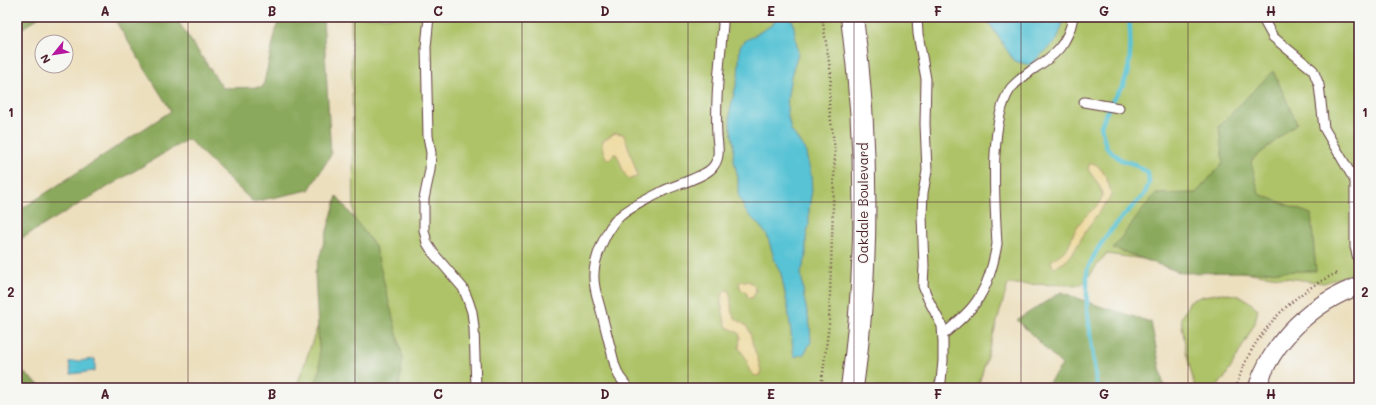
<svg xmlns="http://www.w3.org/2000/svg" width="1376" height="405" viewBox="0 0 1376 405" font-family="Mali,sans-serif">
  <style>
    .green { fill: #aec368; stroke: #7c714a }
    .forest { fill: #8aa95c; stroke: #6a6444 }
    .sand { fill: #eeda9e; stroke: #9c7c64 }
    .water { fill: #59c3d5; stroke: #527180 }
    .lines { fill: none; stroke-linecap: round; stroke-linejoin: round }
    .stream { stroke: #59c3d5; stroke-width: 4.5 }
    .service-casing { stroke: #623c41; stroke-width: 11 }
    .minor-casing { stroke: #623c41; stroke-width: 19 }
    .secondary-casing { stroke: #623c41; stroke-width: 24 }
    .path { stroke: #623c41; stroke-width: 2.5; stroke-dasharray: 1 3; stroke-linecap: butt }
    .service { stroke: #fff; stroke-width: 9 }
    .minor { stroke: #fff; stroke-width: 17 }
    .secondary { stroke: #fff; stroke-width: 22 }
    .grid { fill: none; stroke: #4a1f2b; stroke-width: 1; stroke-opacity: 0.55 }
    .labels { text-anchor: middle; stroke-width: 3; stroke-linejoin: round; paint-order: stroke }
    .street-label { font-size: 13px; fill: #4a1f2b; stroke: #f6f6f2 }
    .neatline { fill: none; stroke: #4a1f2b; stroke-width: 1.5 }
    .grid-label { font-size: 13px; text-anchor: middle; font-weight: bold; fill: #4a1f2b }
  </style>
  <rect width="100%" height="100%" fill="#f6f6f2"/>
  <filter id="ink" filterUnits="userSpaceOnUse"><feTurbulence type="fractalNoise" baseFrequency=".025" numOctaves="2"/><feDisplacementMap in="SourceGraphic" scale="8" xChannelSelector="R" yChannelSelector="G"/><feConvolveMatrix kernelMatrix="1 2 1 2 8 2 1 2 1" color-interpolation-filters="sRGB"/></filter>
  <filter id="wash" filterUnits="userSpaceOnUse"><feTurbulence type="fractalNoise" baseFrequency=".012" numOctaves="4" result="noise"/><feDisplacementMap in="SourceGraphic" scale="16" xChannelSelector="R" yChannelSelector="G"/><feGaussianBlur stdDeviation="0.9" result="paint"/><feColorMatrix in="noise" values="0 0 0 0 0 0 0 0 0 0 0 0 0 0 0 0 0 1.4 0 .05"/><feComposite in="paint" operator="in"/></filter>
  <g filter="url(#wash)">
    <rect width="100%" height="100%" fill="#ecdfbe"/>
    <!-- green -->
    <g class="green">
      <polygon points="351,17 1359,17 1359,271 1324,283 1106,254 1082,285 1008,284 978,388 296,388 354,222"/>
      <polygon points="1223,293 1243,297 1258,309 1255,323 1233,364 1224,379 1214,388 1197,388 1195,387 1186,352 1181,318 1190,301 1203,296"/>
    </g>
    <!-- forest -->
    <g class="forest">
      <polygon points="17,17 39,17 17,32"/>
      <polygon points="113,17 175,17 223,88 263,87 279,17 323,17 331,155 309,190 253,202 188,139 17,241 17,212 171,111"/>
      <polygon points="1273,71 1297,123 1251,161 1259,194 1311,214 1316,271 1182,273 1113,248 1155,194 1196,193 1223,163 1219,126"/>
      <polygon points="337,196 375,246 403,358 399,388 314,388 320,369 315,273"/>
      <polygon points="1061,292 1102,307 1151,322 1164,388 1045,388 1062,365 1017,320"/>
      <polygon points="17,367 43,388 17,388"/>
    </g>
    <!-- sand -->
    <g class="sand">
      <path d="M615 133 623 134C626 139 627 144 629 149 632 159 636 167 637 177L629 179C621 173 622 162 616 154H614L611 158 607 159C603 153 601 148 603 141Z"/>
      <path d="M1093 163C1104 168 1109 183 1111 195 1109 201 1106 203 1102 208 1096 215 1090 225 1084 234 1079 242 1075 252 1067 260 1063 263 1059 266 1053 267L1051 261C1057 256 1063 253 1068 247 1070 243 1071 239 1073 235 1076 228 1081 220 1087 215 1092 209 1101 205 1102 196 1103 186 1092 177 1088 169L1089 165Z"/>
      <path d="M742 281C750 280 755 284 756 292L752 298H748L746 292 741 290 739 283Z"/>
      <path d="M726 290 729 291C732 298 730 306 732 313 734 320 743 322 747 327 752 334 751 341 754 348 757 358 761 365 761 375L755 376 749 370 747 360 739 348 740 337 739 333 727 327 725 322 721 303 723 293Z"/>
    </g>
    <!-- water -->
    <g class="water">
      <polygon points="778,17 785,17 793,21 798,53 791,76 788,94 787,112 791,130 805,150 811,174 812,190 809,209 809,224 806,238 806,258 801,272 804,298 810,325 811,342 804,354 794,357 788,308 781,274 775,261 767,235 759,225 746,212 738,194 738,178 733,157 734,145 730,124 730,110 738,77 740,46 745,41 772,25"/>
      <polygon points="981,17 1065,17 1057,40 1030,65 1014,61 988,21"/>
      <polygon points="95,359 95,371 71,374 69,362"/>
    </g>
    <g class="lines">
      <!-- stream -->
      <path class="stream" d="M1097 388 1087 308V270L1097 250 1107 235 1124 215 1144 195 1149 183 1148 173 1134 164 1121 160 1106 147 1101 126C1104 119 1107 111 1111 103 1114 97 1120 92 1123 85 1132 67 1131 37 1129 17"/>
    </g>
  </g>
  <g filter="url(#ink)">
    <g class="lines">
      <!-- service casing -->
      <g class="service-casing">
        <g id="service">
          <polyline points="429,17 426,47 428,136 431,153 430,170 424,199 424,230 427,243 434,254 463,288 468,300 472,312 474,328 476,388"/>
          <polyline points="917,17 918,34 926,79 925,124 927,171 923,193 922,216 924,266 923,286 928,299 942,326 943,342 943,361 941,381 938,388"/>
          <polyline points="1262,17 1273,37 1313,70 1319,85 1324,128 1355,181"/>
          <polyline points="1084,102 1119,108"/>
          <polyline points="1359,178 1355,181 1355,247 1359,262"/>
          <path d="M943 335C956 323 973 310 981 294 990 279 994 261 997 244 995 204 988 120 1011 88 1017 81 1024 76 1032 70 1054 56 1068 45 1073 17"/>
          <path d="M628 388 619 376 615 366C610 346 605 327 600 307 597 297 593 285 594 274 594 259 607 227 619 217 631 206 649 199 663 191 675 185 704 177 712 168 721 158 718 147 717 136 715 98 720 62 723 24L722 17"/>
        </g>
      </g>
      <!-- minor casing -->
      <g class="minor-casing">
        <path id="minor" d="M1257 388C1272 341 1313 302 1359 286"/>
      </g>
      <!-- secondary casing -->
      <g class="secondary-casing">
        <path id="secondary" d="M852 388C869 265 868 140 852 17"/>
      </g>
      <!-- path -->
      <g class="path">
        <polyline points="821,388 829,324 835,150 829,106 831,75 822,17"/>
        <path d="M1236 388C1249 338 1290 294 1337 273"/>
      </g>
      <!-- service -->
      <use href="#service" class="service"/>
      <!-- minor -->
      <use href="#minor" class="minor"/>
      <!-- secondary -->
      <use href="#secondary" class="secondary"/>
    </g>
  </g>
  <!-- grid -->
  <path class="grid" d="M188 17V388M355 17V388M522 17V388M688 17V388M854 17V388M1021 17V388M1188 17V388M17 202H1359"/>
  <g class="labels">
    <!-- street labels -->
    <g class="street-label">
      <text transform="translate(863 203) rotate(-90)" y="5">Oakdale Boulevard</text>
    </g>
  </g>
  <!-- margin -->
  <rect width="1376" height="405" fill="none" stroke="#f6f6f2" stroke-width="44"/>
  <!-- north arrow -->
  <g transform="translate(54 54) rotate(240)"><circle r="19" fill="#f6f6f2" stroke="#b1a0a2"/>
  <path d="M0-3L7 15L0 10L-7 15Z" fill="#b5179e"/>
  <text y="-6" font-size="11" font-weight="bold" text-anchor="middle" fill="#4a1f2b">N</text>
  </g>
  <rect x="22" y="22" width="1332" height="361" class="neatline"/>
  <g class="grid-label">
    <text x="105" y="16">A</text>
    <text x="272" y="16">B</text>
    <text x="438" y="16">C</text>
    <text x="605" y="16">D</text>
    <text x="771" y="16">E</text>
    <text x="938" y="16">F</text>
    <text x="1104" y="16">G</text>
    <text x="1271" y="16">H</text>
    <text x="11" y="117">1</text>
    <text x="1365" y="117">1</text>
    <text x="11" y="297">2</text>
    <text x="1365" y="297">2</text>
    <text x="105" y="399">A</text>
    <text x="272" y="399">B</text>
    <text x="438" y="399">C</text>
    <text x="605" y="399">D</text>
    <text x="771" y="399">E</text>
    <text x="938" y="399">F</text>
    <text x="1104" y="399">G</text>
    <text x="1271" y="399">H</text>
  </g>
</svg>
